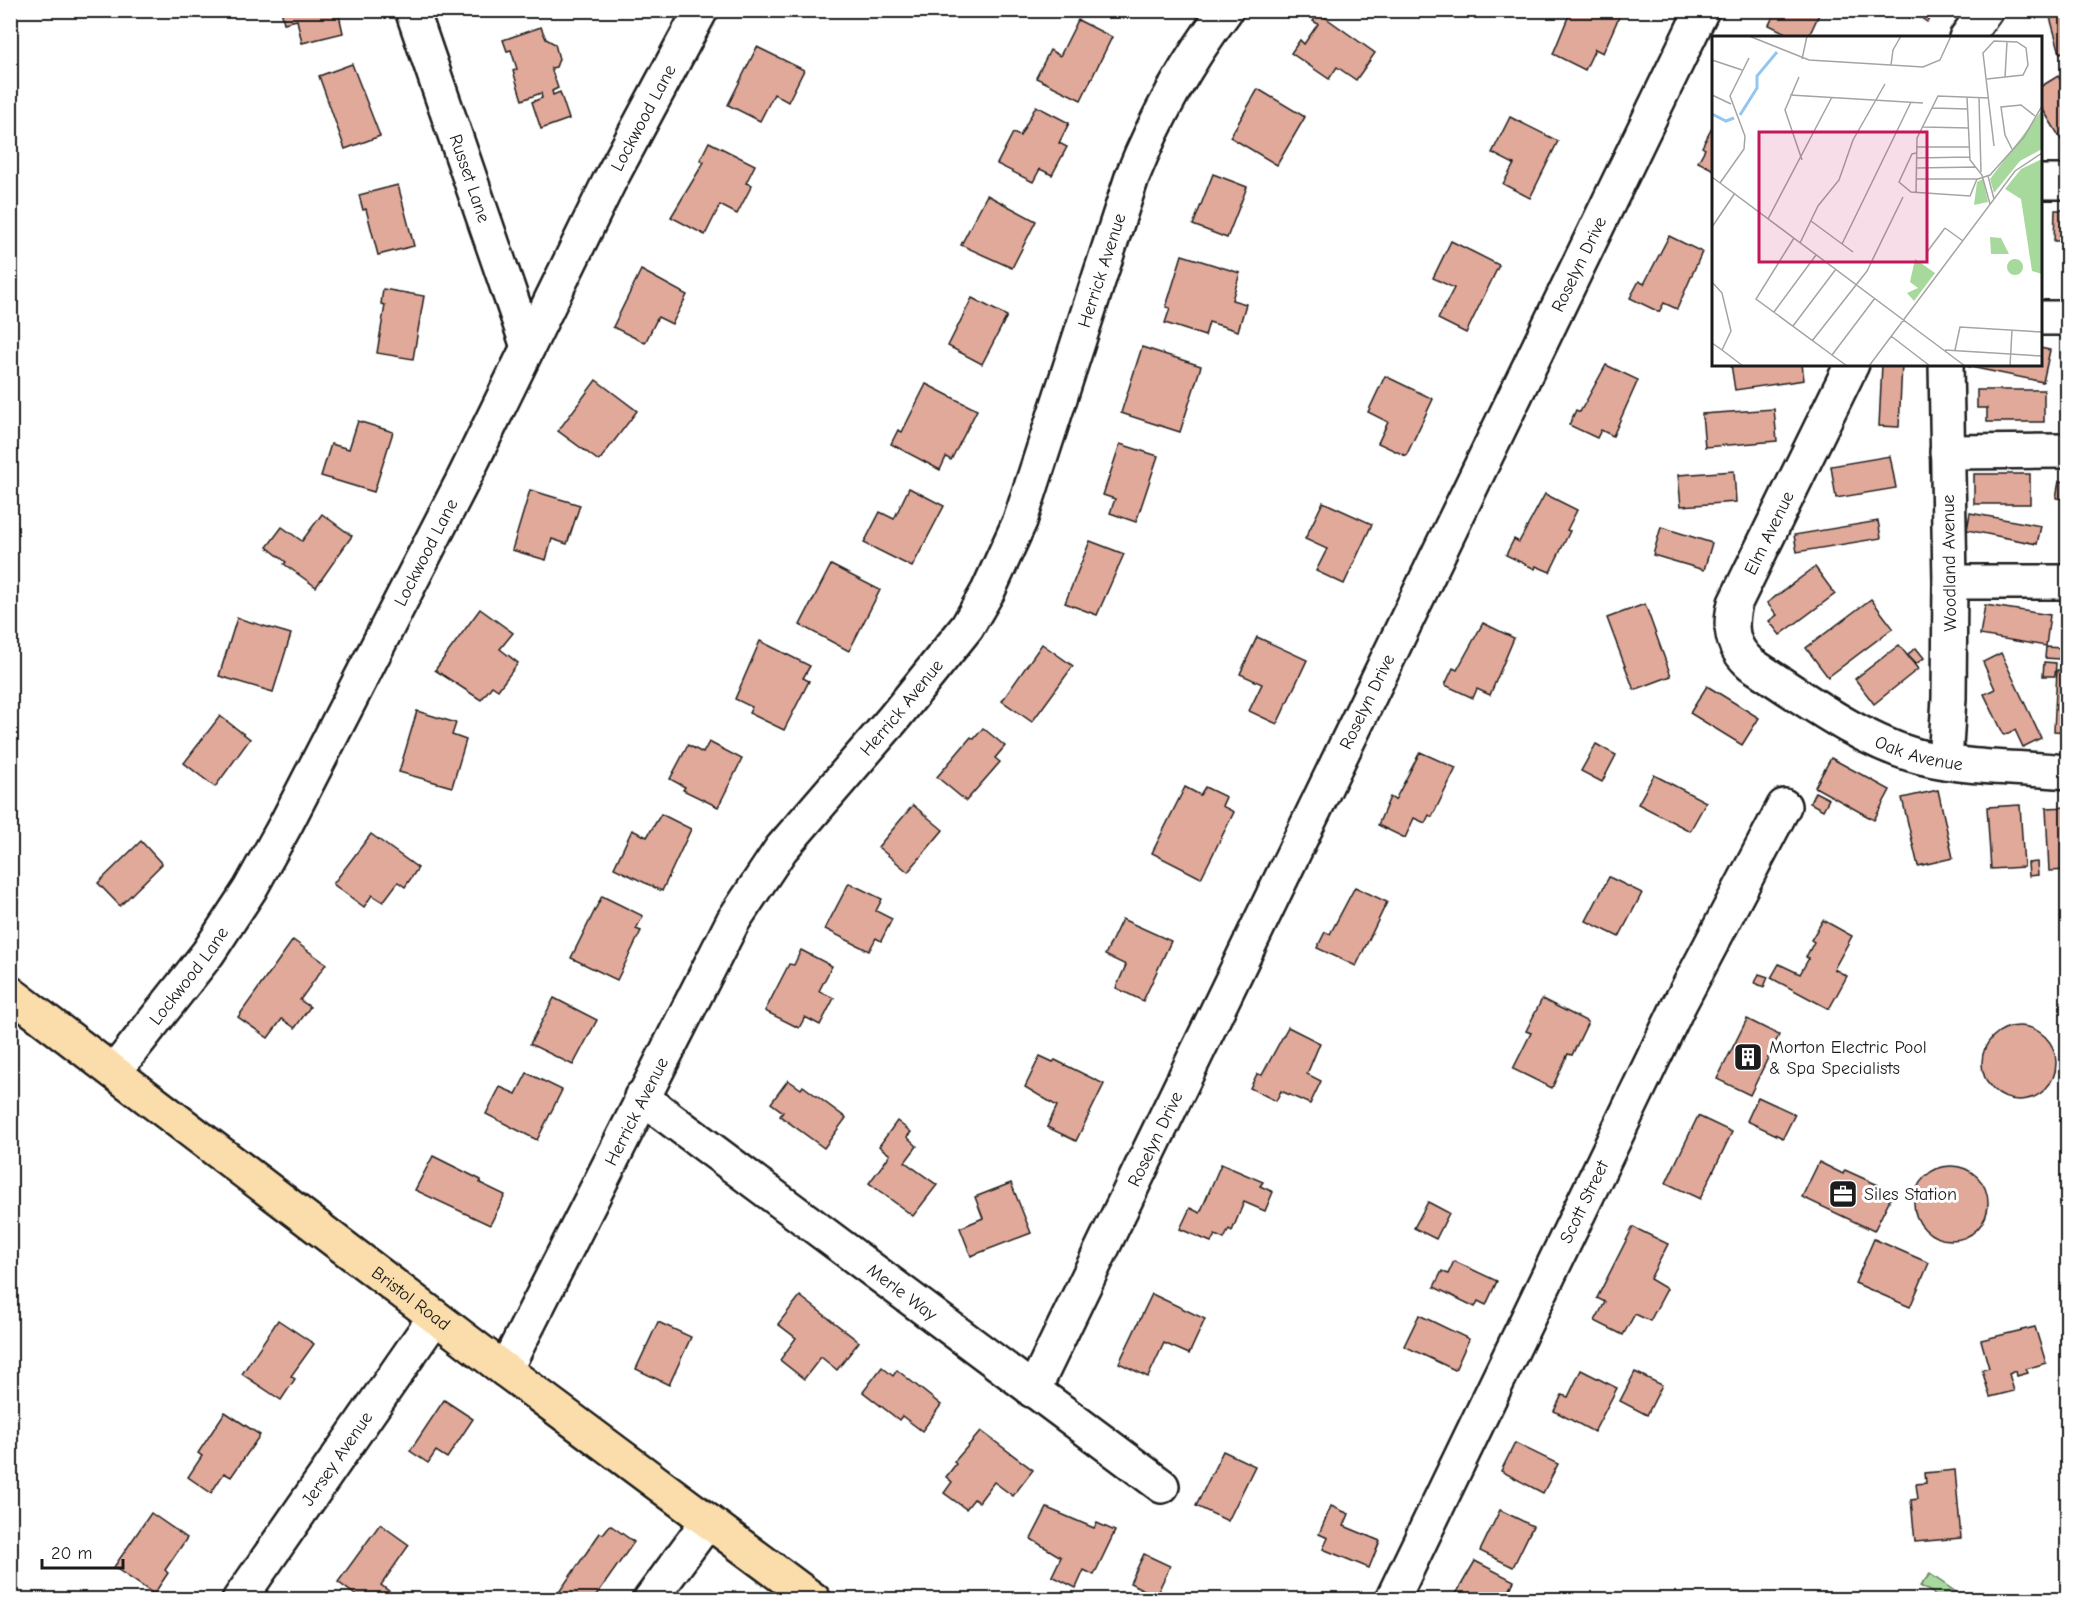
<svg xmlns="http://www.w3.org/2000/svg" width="2078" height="1610" viewBox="0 0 2078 1610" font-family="'Comic Neue',sans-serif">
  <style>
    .green { fill: #a6d99b; stroke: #617a5c; stroke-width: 1.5 }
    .building { fill: #e1a999; stroke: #1c1c1c; stroke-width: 1.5 }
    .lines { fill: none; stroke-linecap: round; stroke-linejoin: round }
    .minor-casing { stroke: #1c1c1c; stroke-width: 38 }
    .major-casing { stroke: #1c1c1c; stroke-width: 38 }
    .minor { stroke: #fff; stroke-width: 33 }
    .major { stroke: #fbddab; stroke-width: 33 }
    .labels { text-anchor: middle; stroke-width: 6; stroke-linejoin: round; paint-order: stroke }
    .street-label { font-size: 18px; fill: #1c1c1c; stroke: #fff }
    .poi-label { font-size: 18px; fill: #1c1c1c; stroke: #fff; text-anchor: start }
    .inset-river { fill: none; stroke: #93c6f0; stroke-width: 3 }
    .inset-road { fill: none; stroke: #a4a4a4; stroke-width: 1.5 }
    .view { fill: #c2185b; fill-opacity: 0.15; stroke: #c2185b; stroke-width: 3 }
    .inset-edge { fill: none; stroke: #1c1c1c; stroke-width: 3 }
  </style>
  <rect width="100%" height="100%" fill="#fff"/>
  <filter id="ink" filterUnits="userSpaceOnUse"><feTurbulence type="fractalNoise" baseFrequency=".0167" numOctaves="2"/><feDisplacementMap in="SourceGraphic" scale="12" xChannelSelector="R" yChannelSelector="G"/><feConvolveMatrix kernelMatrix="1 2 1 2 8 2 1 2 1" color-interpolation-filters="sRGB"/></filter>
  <g filter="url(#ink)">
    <!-- green -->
    <polygon class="green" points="1930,1574 1966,1599 1936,1599 1933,1593 1920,1586"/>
    <!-- building -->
    <g class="building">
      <polygon points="281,10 338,10 343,33 302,43 297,20 284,23"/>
      <polygon points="1571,10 1622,10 1603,53 1595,49 1585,70 1553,54"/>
      <polygon points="1776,10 1821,10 1808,38 1796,38 1769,25"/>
      <polygon points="1901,10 1936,10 1927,22 1914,13 1910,18"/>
      <polygon points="2048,10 2064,10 2068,25 2068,51 2060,53"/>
      <polygon points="1319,13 1375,53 1356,80 1337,67 1329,79 1291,53 1300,40 1304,44 1318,24 1313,21"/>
      <polygon points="1078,20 1112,37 1081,100 1036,78 1050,50 1060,56"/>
      <polygon points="541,27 546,39 555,44 559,59 556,67 551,68 558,88 552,91 553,95 560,92 569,119 541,129 532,102 542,98 541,93 522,100 513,71 517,69 511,50 507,51 503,40"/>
      <polygon points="757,47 804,70 788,102 774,94 760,121 728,105"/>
      <polygon points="352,64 380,136 345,149 319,76"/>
      <polygon points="2058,76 2068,91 2068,142 2064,144 2040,105 2040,87"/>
      <polygon points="1258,89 1305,117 1277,165 1230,137"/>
      <polygon points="1036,106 1069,123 1059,143 1067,147 1052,175 1040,169 1033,182 997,164 1013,133 1020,136"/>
      <polygon points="1510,117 1558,141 1530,198 1503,184 1514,164 1492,153"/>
      <polygon points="1714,124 1714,170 1698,162 1705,149 1702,147"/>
      <polygon points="709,142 755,165 746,183 752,185 737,214 720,205 705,235 671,217 704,162 700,160"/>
      <polygon points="1213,174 1247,187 1227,238 1193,225"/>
      <polygon points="398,185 414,246 378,255 366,209 363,210 359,195"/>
      <polygon points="987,195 1036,221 1012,268 961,245"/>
      <polygon points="2055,210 2068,210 2068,241 2054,241"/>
      <polygon points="1669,236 1702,252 1677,309 1664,303 1659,312 1630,298 1639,281 1644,284"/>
      <polygon points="1451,241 1499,265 1466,333 1438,319 1454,288 1433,278"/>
      <polygon points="1182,255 1240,273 1232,300 1246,304 1238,331 1209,322 1205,336 1165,323 1170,308 1166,307"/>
      <polygon points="641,270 687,295 672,324 658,317 645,343 613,327"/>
      <polygon points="383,289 424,296 413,359 377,353 385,305 381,304"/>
      <polygon points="972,298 1007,316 982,364 948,346"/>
      <polygon points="2064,341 2068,342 2068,372 2064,372"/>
      <polygon points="1142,347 1201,366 1180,432 1121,413"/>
      <polygon points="2040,348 2050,350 2043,382 1961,365 2040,364"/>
      <polygon points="1731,364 1802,364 1804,380 1735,390"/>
      <polygon points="1882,364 1902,364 1899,427 1879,426"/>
      <polygon points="1606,365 1638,380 1613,436 1601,430 1597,438 1569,425 1576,410 1580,412"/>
      <polygon points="1385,376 1433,399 1406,456 1378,443 1388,422 1368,412"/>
      <polygon points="596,380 637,411 599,461 558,431"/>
      <polygon points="926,384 977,410 951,460 946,457 940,470 891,444 898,430 902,432"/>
      <polygon points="1977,390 2044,390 2044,422 1987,422 1987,408 1977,408"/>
      <polygon points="1774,409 1777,441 1705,447 1702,414"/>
      <polygon points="358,421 393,432 374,492 321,476 331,444 349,449"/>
      <polygon points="1120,444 1158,456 1136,522 1110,513 1115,499 1103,495"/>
      <polygon points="1890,456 1896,488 1836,498 1831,466"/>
      <polygon points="1734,471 1736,502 1681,506 1678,475"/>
      <rect x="1974" y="474" width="56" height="30"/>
      <polygon points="2059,481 2068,482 2068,500 2056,498"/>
      <polygon points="909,488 944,506 912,567 864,543 880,512 894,519"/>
      <polygon points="530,490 580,505 567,544 552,539 546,560 512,550"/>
      <polygon points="1545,494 1577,510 1567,530 1570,531 1550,572 1536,566 1535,569 1506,555 1514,539 1519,542"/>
      <polygon points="1323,502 1372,524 1344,584 1316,571 1327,549 1305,539"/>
      <polygon points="1970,513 2041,526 2037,544 1967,530"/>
      <polygon points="322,514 352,536 316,587 284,564 286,562 267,547 282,527 302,541"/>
      <polygon points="1878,521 1881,538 1797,552 1794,535"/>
      <polygon points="1661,527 1712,543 1704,570 1653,555"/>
      <polygon points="1090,541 1124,554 1097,615 1065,603"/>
      <polygon points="831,565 880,590 849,651 800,625"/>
      <polygon points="1815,567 1835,594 1780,635 1769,621 1777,615 1767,603"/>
      <polygon points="1871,599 1893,628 1828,677 1806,648"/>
      <polygon points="1645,604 1671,676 1634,690 1607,618"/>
      <polygon points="1985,605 2050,615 2046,646 1980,635"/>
      <polygon points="480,609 513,633 500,649 518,663 498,690 492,686 481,700 435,670"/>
      <polygon points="237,618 291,634 273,692 219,676"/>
      <polygon points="1483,623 1514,638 1490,695 1477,689 1473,698 1445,685 1453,668 1457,670"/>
      <polygon points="1257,637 1307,660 1277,724 1249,711 1262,684 1240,674"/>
      <polygon points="760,641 810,666 803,678 809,681 784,730 749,713 752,707 735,699"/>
      <polygon points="1042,644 1073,666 1032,722 1002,701"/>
      <polygon points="1899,645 1918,669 1874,704 1855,679"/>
      <polygon points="2046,647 2061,648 2059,659 2045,658"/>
      <polygon points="1916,648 1924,658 1916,664 1908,654"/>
      <polygon points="2001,653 2041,738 2023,747 2015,730 2004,735 1984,694 1995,689 1983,662"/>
      <polygon points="2044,662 2056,663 2055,676 2043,676"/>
      <polygon points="2057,670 2068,670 2068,732 2054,731"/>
      <polygon points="1707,686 1759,718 1742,745 1690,713"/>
      <polygon points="417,711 456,723 452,735 466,740 452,787 399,772"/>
      <polygon points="220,716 250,739 215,787 184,763"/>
      <polygon points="983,728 1005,746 995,758 1000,762 966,801 937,777 971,737 974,739"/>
      <polygon points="709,742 742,759 718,807 683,790 685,787 670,779 688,745 703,753"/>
      <polygon points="1596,744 1616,755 1602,782 1581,771"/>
      <polygon points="1420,752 1456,768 1432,817 1429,815 1425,823 1414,818 1405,838 1378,825 1390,797 1395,800"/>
      <polygon points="1831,758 1890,790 1874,820 1815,787"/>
      <polygon points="1654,775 1706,802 1690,831 1638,804"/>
      <polygon points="1185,787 1200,795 1205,787 1226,797 1222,806 1234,812 1201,878 1152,853"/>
      <polygon points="1938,790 1953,858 1918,866 1902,798"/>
      <polygon points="1815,792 1829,799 1823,810 1810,803"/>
      <polygon points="913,805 943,830 908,872 878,847"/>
      <polygon points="2020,805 2024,867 1991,869 1987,807"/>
      <polygon points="2068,807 2068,870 2049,871 2046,808"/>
      <polygon points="661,814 691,829 662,891 614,868 632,830 647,837"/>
      <polygon points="371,834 418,868 405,887 398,882 383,902 372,895 364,907 333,884"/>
      <polygon points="141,841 162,864 120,906 98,883"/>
      <polygon points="2037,862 2038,875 2029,876 2028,863"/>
      <polygon points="1609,877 1642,893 1619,937 1586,921"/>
      <polygon points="849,883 882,899 876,911 892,919 881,941 876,938 869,951 825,929"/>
      <polygon points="1355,887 1387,902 1356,966 1317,948 1325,932 1330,934"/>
      <polygon points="602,896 643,916 636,929 641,931 617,980 571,958"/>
      <polygon points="1122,919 1171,941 1143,1001 1116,988 1126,965 1105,955"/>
      <polygon points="1823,920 1852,936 1834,969 1847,976 1829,1009 1771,978 1779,964 1800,974 1809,958 1806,957 1814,942 1811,940"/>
      <polygon points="293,940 326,964 300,1000 310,1007 295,1028 282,1019 268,1038 238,1017"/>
      <polygon points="801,950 832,966 819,991 834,998 820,1025 805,1017 799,1028 765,1011 789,964 794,965"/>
      <polygon points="1759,974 1768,977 1764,987 1755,983"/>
      <polygon points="554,998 597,1020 573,1065 530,1044"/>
      <polygon points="1542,999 1588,1022 1572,1055 1568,1054 1552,1088 1513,1069 1531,1033 1526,1031"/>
      <polygon points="1747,1019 1779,1035 1750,1095 1717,1079"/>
      <circle cx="2019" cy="1063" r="37"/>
      <polygon points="1288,1027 1320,1043 1307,1074 1321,1081 1310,1104 1281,1091 1276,1101 1250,1088 1257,1074 1262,1075"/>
      <polygon points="1040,1056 1053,1062 1055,1060 1104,1084 1076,1141 1047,1127 1057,1106 1025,1087"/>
      <polygon points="527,1073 562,1090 537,1140 486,1114 500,1087 516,1094"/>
      <polygon points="788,1080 801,1089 803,1086 846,1118 824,1148 780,1116 783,1112 771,1103"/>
      <polygon points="1758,1097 1795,1114 1783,1138 1747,1121"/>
      <polygon points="1698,1116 1732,1132 1700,1199 1666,1183"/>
      <polygon points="897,1121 911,1132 907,1137 917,1146 905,1162 937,1185 913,1216 869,1183 890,1155 879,1146"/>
      <polygon points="433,1156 481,1180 480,1183 505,1195 490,1225 415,1190"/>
      <polygon points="1819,1162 1843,1174 1845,1170 1878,1185 1876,1190 1891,1197 1874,1231 1802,1197"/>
      <polygon points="1221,1164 1263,1182 1260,1186 1273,1192 1265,1211 1244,1202 1232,1231 1229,1229 1224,1239 1215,1235 1211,1242 1180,1229 1190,1208 1200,1213"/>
      <circle cx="1951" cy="1203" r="37"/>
      <polygon points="1011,1183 1031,1233 971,1256 960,1228 983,1218 975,1197"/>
      <polygon points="1428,1202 1449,1213 1436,1239 1414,1228"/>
      <polygon points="1633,1227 1668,1244 1650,1279 1667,1289 1650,1321 1635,1314 1623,1335 1595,1321 1605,1302 1597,1298"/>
      <polygon points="1874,1239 1929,1263 1910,1307 1855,1283"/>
      <polygon points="1454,1261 1497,1281 1486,1305 1478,1301 1475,1307 1434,1287 1442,1271 1448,1274"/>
      <polygon points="1152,1294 1205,1319 1189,1354 1164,1343 1148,1377 1119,1363"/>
      <polygon points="800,1296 859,1342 837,1370 821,1357 804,1379 780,1360 796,1338 778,1324"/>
      <polygon points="1419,1315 1469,1339 1455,1370 1404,1346"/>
      <polygon points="278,1320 314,1344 291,1376 295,1379 281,1400 242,1374"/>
      <polygon points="658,1322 691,1337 669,1385 636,1369"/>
      <polygon points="2035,1327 2046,1363 2026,1369 2028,1373 2017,1376 2016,1371 2009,1374 2014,1391 1990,1397 1982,1370 1989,1368 1981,1340"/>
      <polygon points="882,1367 893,1376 897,1370 941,1405 922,1431 902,1416 899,1420 863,1392"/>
      <polygon points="1581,1370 1617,1388 1594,1432 1554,1411 1562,1395 1568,1397"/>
      <polygon points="1635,1372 1662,1385 1647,1415 1620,1401"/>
      <polygon points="444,1400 473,1419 447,1458 436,1451 428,1463 410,1451"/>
      <polygon points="225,1412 260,1435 231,1477 224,1473 211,1493 188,1477 202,1456 198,1453"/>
      <polygon points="981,1431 1033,1470 1013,1496 994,1482 979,1502 974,1499 966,1509 944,1493 952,1482 946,1477 956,1464 954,1462"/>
      <polygon points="1515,1443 1558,1464 1543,1493 1501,1471"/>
      <polygon points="1223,1451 1255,1466 1228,1521 1196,1506"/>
      <polygon points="1955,1470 1961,1538 1915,1542 1911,1500 1918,1499 1916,1484 1926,1483 1925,1473"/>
      <polygon points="1331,1506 1349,1514 1344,1526 1380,1541 1369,1568 1323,1549 1328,1538 1319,1534"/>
      <polygon points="1047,1508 1094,1528 1097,1523 1115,1531 1094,1575 1084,1570 1076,1588 1052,1576 1061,1557 1031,1539"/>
      <polygon points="1500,1510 1533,1526 1513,1567 1480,1551"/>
      <polygon points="151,1513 187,1538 165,1570 168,1573 154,1594 114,1567"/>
      <polygon points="380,1524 409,1545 381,1585 390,1592 384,1600 362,1600 338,1582"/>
      <polygon points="610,1525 634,1542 593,1600 563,1600 557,1595 600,1533 603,1534"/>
      <polygon points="1144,1554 1170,1566 1156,1596 1130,1583"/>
      <polygon points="1475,1561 1514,1581 1507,1596 1515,1600 1459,1600 1454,1597"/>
    </g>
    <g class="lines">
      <!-- minor casing -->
      <g class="minor-casing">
        <g id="minor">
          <path id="s1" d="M412 10 528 347"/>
          <polyline points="1966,38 1986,10"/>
          <polyline points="2040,182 2068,182"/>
          <polyline points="2040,318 2068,318"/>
          <path id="s2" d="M1852 364 1735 603C1729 627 1731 647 1751 664 1802 697 1862 742 1921 757 1968 769 2019 767 2068 772"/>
          <polyline points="1947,452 2068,451"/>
          <polyline points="1950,582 2068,582"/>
          <polyline points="1945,762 1949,698 1950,582 1946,364"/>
          <path id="s3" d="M114 1072 208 953 250 889 287 822 462 482 609 182 701 10"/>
          <path id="s4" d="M641 1097 1162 1486"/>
          <path id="s5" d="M505 1370 733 921 781 849 893 719 967 627 988 591 1020 521 1132 177C1156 117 1186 63 1226 10"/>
          <path id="s6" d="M1033 1391 1702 10"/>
          <path id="s7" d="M239 1600 435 1317"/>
          <polyline points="650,1600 708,1521"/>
          <path id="s8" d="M1392 1600 1679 1005 1784 806"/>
        </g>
      </g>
      <!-- major casing -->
      <g class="major-casing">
        <g id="major">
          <path id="s9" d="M10 993 505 1370 814 1600"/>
        </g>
      </g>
      <!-- minor -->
      <use href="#minor" class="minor"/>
      <!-- major -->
      <use href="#major" class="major"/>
    </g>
  </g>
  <!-- icons -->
  <defs>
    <g id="building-square" transform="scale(1.5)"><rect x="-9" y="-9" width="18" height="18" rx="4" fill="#1c1c1c" stroke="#fff"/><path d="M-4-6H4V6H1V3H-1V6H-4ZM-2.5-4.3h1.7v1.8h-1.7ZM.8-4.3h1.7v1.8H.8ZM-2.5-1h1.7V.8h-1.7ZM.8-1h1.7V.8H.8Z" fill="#fff"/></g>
    <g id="office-square" transform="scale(1.5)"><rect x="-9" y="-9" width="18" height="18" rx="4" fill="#1c1c1c" stroke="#fff"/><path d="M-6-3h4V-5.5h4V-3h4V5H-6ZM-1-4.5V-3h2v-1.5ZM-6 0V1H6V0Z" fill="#fff"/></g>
  </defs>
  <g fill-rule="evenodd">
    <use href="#building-square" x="1748" y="1057"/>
    <use href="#office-square" x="1843" y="1194"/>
  </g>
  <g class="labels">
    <!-- street labels -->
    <g class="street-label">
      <text dy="6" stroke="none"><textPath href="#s3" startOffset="1094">Lockwood Lane</textPath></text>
      <text dy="6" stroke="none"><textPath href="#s1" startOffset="178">Russet Lane</textPath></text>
      <text dy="6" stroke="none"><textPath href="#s6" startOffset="1252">Roselyn Drive</textPath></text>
      <text dy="6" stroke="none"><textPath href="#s5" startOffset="1262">Herrick Avenue</textPath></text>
      <text transform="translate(1769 533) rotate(-64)" y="6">Elm Avenue</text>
      <text dy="6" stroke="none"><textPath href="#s3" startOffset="608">Lockwood Lane</textPath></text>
      <text transform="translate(1949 563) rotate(-91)" y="6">Woodland Avenue</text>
      <text dy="6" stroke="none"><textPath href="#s6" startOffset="766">Roselyn Drive</textPath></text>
      <text dy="6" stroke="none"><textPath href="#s5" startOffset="776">Herrick Avenue</textPath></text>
      <text dy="6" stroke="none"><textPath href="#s2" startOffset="525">Oak Avenue</textPath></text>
      <text dy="6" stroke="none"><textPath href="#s3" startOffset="122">Lockwood Lane</textPath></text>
      <text dy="6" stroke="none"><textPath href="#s5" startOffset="290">Herrick Avenue</textPath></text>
      <text dy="6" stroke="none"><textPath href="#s6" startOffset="280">Roselyn Drive</textPath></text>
      <text dy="6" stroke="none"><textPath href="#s8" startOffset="442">Scott Street</textPath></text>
      <text dy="6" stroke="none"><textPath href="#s4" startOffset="326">Merle Way</textPath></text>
      <text dy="6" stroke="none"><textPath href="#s9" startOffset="504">Bristol Road</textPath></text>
      <text dy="6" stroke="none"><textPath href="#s7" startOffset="172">Jersey Avenue</textPath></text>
    </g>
    <!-- poi labels -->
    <g class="poi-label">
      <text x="1769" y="1053">Morton Electric Pool<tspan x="1769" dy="21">&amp; Spa Specialists</tspan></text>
      <text x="1864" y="1200">Siles Station</text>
    </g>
  </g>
  <!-- overview -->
  <g transform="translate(1712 36)">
    <rect width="330" height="330" fill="#fff"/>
    <path d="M330 74V113L308 125 282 157 278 143ZM330 123V238L320 235 309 163 293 153 309 133ZM271 143 276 166 262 169 265 146ZM278 201 289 202 297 218H279ZM203 223 223 237 202 265 195 257 206 252 198 246ZM295 231a8 8 0 1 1 16 0a8 8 0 1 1-16 0Z" fill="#a6d99b"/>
    <path class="inset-river" d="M0 78 14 85 22 82M28 79 45 52V40L65 16"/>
    <path class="inset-road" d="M37 0 97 24 211 31 228 24 239 0M90 23 95 0M0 24 30 34M179 29 181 14 189 0M87 41 73 74 90 124M293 41 295 6M275 43 311 39 316 29 314 12 305 6 282 5 271 17 282 110M0 59 19 68M78 59 211 67M255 61 258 124 270 139 278 168M267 62 269 136M220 72 256 73M211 91 257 92M204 111H257M300 113 293 99 289 71 309 69 323 80M204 117 200 118 187 146 199 156 258 160 265 143M204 122 258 121M204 132 264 131M276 140 282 163M0 141 253 330M205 143H266L278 139 312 101 330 70M8 147 32 113 33 100 18 60 37 22M204 157 205 102 226 60 277 62M56 183 120 61M99 185 141 216M0 191 23 157M233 192 251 205M82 202 44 263 135 330M88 207 106 170 127 144 141 104 173 48M130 208 199 66M215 216 233 192M0 246 10 257 19 295 10 314 0 307M62 276 104 219M81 290 124 233M179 300 218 330M100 305 155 235 191 161M10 314 31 330M233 314 330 320M243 314 248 291 330 296M120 319 163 262M157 330 303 135 330 117M298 330 300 294"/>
    <path class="view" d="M47 96H215V226H47Z"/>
    <rect width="330" height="330" class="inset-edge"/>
  </g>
  <!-- margin -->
  <rect width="2078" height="1610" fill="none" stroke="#fff" stroke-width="36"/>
  <rect x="18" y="18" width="2042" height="1574" fill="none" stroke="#1c1c1c" stroke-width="2" filter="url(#ink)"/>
  <!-- scale -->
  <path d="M42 1559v9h81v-9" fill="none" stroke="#1c1c1c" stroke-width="3"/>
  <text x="51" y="1559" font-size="18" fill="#1c1c1c" stroke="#ffffff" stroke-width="4.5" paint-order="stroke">20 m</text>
</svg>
